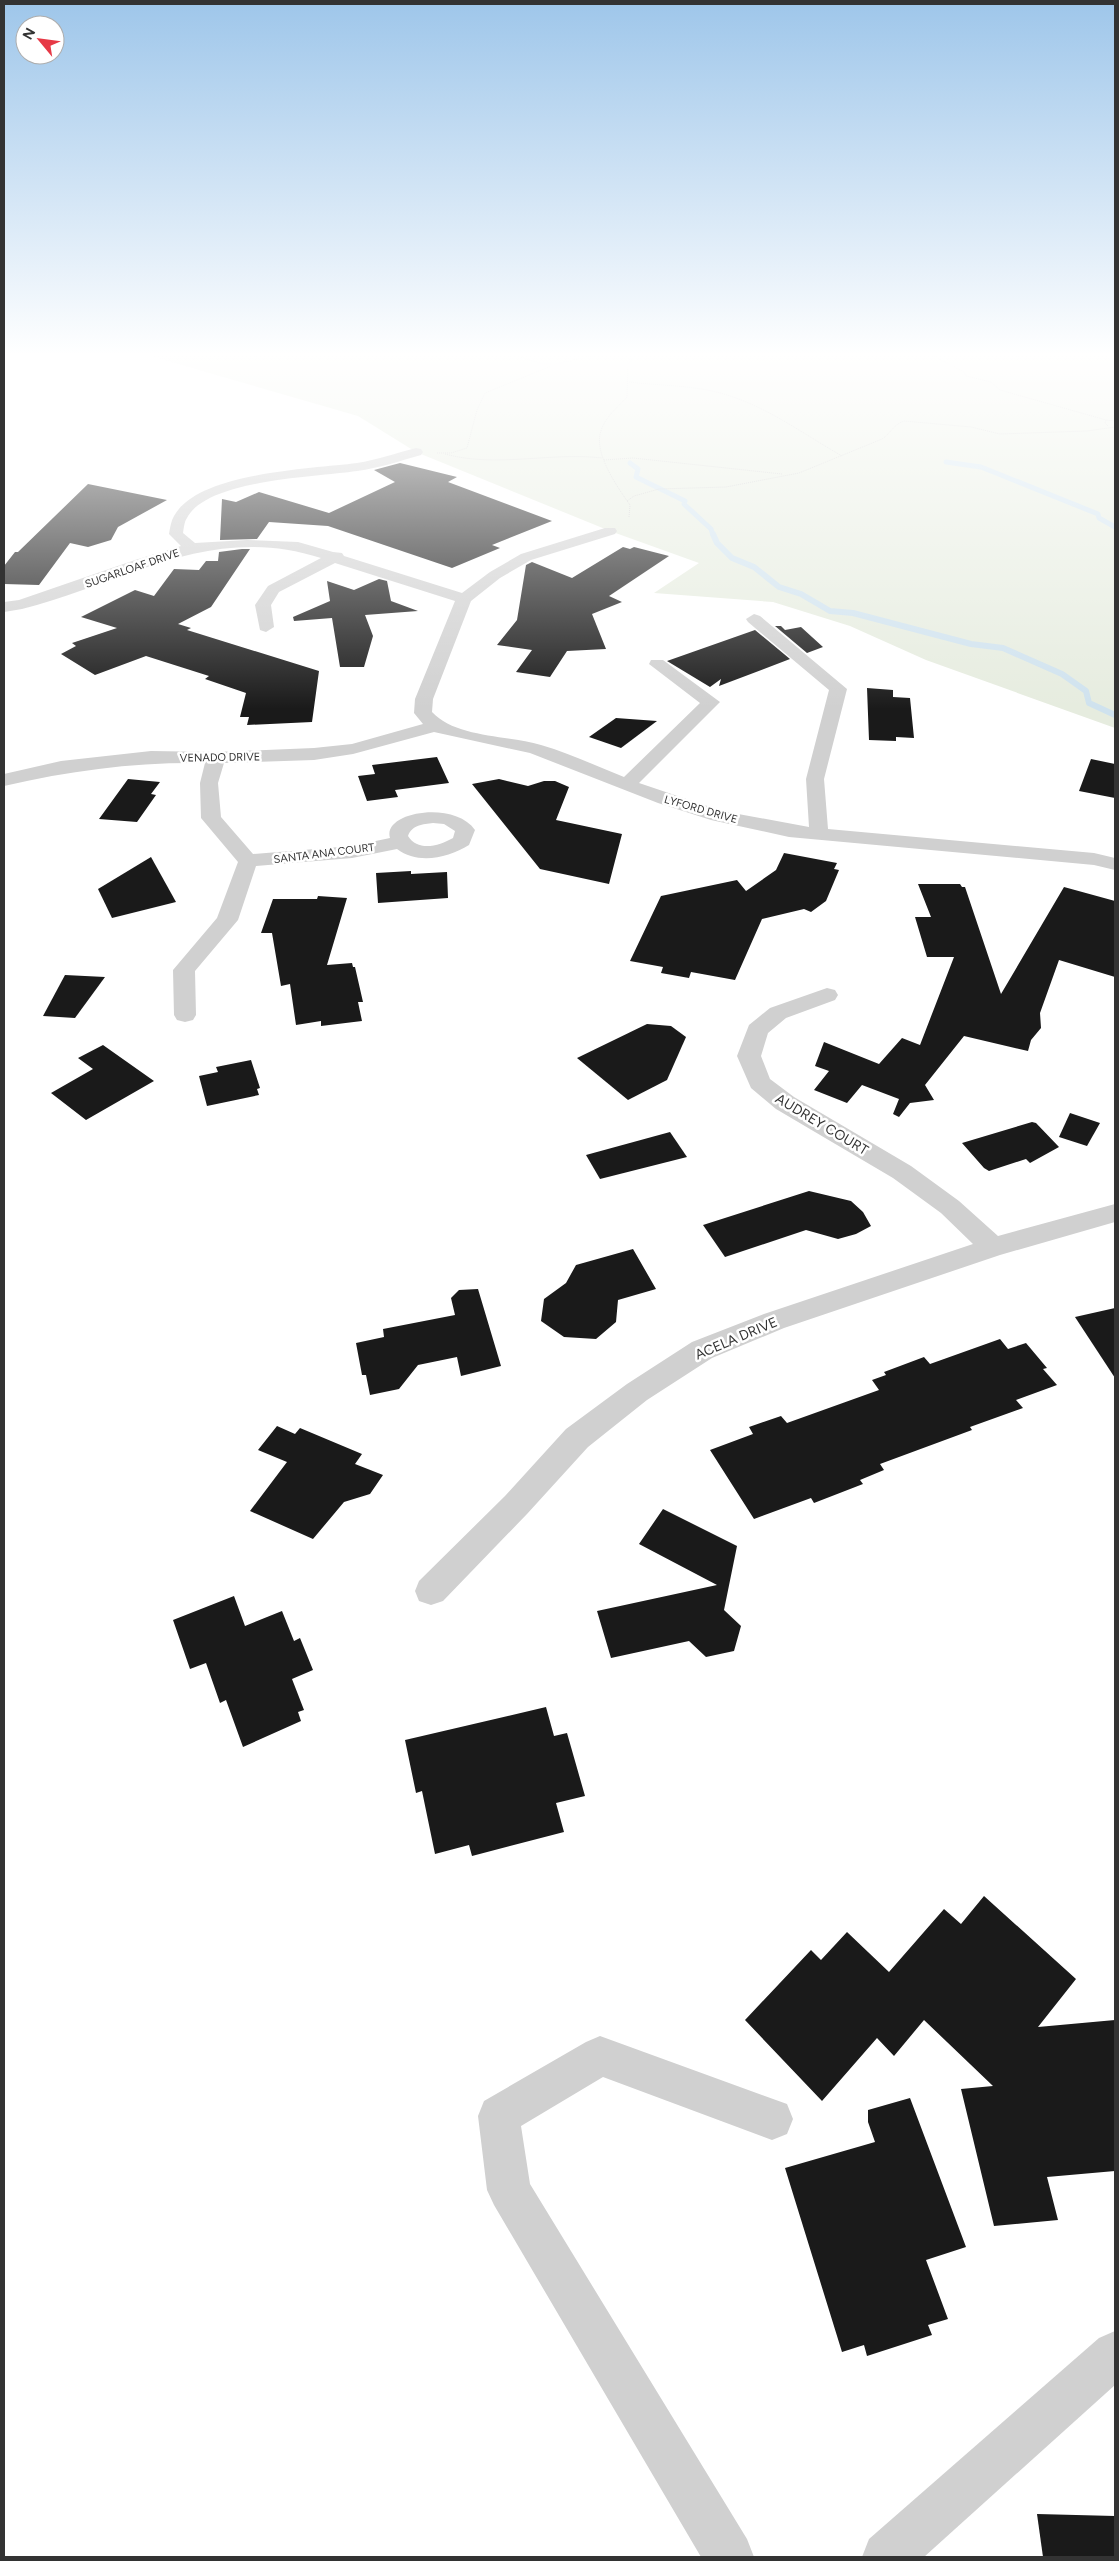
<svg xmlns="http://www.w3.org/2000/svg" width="1119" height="2561" viewBox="0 0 1119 2561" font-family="Figtree,sans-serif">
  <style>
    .green { fill: #e6ecdf }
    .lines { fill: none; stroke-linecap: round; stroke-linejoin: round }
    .stream-far1 { stroke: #cfe2ee; stroke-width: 5 }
    .stream { stroke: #cfe2ee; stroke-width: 6 }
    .building { fill: #1a1a1a }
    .path { stroke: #cdcdcd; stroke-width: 1; stroke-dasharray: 1 1; stroke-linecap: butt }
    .minor { fill: #d0d0d0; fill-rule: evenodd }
    .labels { text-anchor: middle; stroke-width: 5; stroke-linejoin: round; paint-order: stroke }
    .far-street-label { font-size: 11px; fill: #333; stroke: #fff }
    .street-label { font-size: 14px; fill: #333; stroke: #fff }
  </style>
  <rect width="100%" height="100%" fill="#fff"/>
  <!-- green -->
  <polygon class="green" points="150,351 1115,351 1115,728 926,660 850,626 773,602 654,593 699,563 610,531 416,452 358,416 137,352"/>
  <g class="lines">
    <!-- stream-far1 -->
    <g class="stream-far1">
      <polyline points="946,462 981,467 1098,514 1099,518 1115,527"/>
      <polyline points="630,463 638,469 636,477 685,501 684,504 711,529 713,535"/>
    </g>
    <!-- stream -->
    <polyline class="stream" points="713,534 717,543 732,558 754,567 779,587 801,594 830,611 853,613 971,644 1003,648 1062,674 1086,691 1089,703 1115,715"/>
  </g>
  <!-- building -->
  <g class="building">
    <polygon points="400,463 457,477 448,482 552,521 492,545 500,548 452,568 328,526 269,522 257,539 220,540 222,499 236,502 259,492 329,513 395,482 374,470"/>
    <polygon points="88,484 167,500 118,527 111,540 88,547 70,543 39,585 4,584 4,566 15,552 18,552"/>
    <polygon points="623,547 630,549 634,547 669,556 609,596 622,602 592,614 606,649 567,651 550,677 516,672 532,650 497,645 517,620 526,565 532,562 572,578"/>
    <polygon points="242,549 250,549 211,607 178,624 191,628 187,630 319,671 312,722 247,725 249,717 240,717 246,693 205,679 209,676 146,656 95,675 61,654 76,646 72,643 117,628 81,617 135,590 154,596 174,569 199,570 206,561 218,561 219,552"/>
    <polygon points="379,579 387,581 391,601 418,611 365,615 373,636 364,667 340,667 332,618 294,621 293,617 330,601 327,581 354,590"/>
    <polygon points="775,626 781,626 785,630 801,627 823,647 807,653"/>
    <polygon points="755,630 790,659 719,686 721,679 710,687 667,661"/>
    <polygon points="867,688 893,690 893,697 910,698 914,738 896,737 896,741 869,740"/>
    <polygon points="616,718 657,721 621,748 589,737"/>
    <polygon points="437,757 449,783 395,790 398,797 367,801 358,776 375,774 372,765"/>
    <polygon points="1091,759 1115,764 1115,798 1079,791"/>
    <polygon points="128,779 160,782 151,794 156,795 137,822 99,819"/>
    <polygon points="499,779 528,786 544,781 555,781 569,787 556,820 622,834 609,884 540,869 472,784"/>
    <polygon points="784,853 837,863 834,869 839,870 826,901 811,912 804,909 762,919 735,980 691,972 689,978 661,973 663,967 630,961 661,896 737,880 746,891 776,870"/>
    <polygon points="151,857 176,902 112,918 98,889"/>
    <polygon points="411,871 411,874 447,872 448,898 378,903 376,873"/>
    <polygon points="918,884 960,884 962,887 965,887 1001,994 1064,887 1115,901 1115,977 1059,960 1040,1013 1041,1028 1031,1040 1028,1051 964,1036 925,1085 934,1100 910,1103 899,1117 893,1114 899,1099 862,1085 847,1103 814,1090 829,1071 815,1066 824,1042 879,1064 902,1038 920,1045 954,957 927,957 915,917 931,917"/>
    <polygon points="318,896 347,898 327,965 352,963 353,967 355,967 363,1002 358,1002 362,1021 321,1026 321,1021 296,1025 290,984 281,986 272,933 261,933 273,899 317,899"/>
    <polygon points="65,975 105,977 75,1018 43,1016"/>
    <polygon points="647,1024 671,1026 686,1037 667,1080 628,1100 577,1058"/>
    <polygon points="103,1045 154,1081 86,1120 51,1093 93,1069 78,1058"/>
    <polygon points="251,1060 260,1088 257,1089 259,1095 207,1106 199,1076 218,1072 216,1067"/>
    <polygon points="1070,1113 1100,1123 1087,1146 1059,1137"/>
    <polygon points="1032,1122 1036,1123 1059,1147 1030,1163 1026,1159 989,1171 984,1168 962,1143"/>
    <polygon points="670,1132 687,1157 600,1179 586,1155"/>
    <polygon points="809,1191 851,1201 863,1212 871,1226 856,1234 838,1239 806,1230 725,1257 703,1225"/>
    <polygon points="633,1249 656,1289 618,1300 616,1322 596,1339 564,1337 541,1321 544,1299 566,1283 576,1265"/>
    <polygon points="478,1289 501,1366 461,1376 457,1357 418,1365 399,1389 370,1395 366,1375 362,1375 356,1343 384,1337 383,1329 455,1315 451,1298 459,1290"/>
    <polygon points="1115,1308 1115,1378 1075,1317"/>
    <polygon points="1000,1339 1008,1349 1026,1343 1047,1368 1043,1369 1057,1385 1016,1400 1023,1408 970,1427 972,1430 880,1464 884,1470 860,1480 863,1484 814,1503 811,1498 754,1519 710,1450 753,1434 749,1427 781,1416 787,1423 879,1390 872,1380 886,1375 884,1372 924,1357 930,1364"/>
    <polygon points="277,1426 295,1434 300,1428 362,1454 355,1464 383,1475 370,1494 344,1502 313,1539 250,1511 287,1462 258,1450"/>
    <polygon points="663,1509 737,1546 724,1610 741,1626 734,1651 706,1657 689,1641 611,1658 597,1611 717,1585 639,1544"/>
    <polygon points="234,1596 245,1626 282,1611 294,1641 300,1638 313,1670 292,1679 304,1710 298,1712 301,1721 243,1747 226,1700 220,1703 206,1663 190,1669 173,1620"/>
    <polygon points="546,1707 554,1736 567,1733 585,1796 556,1803 564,1832 472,1856 469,1845 435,1854 422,1791 416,1793 405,1740"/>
    <polygon points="984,1896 1076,1979 1038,2027 1115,2020 1115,2171 1047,2177 1058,2220 994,2226 961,2089 993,2086 924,2020 894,2056 877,2038 822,2101 745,2020 811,1950 821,1960 847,1932 889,1972 944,1909 961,1924"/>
    <polygon points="910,2098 966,2247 926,2260 948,2319 928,2325 932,2335 867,2356 864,2345 842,2352 785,2168 875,2142 868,2122 868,2110"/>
    <polygon points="1037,2514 1115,2516 1115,2557 1043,2557"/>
  </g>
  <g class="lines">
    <!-- path -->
    <g class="path">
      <polyline points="500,351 543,364 552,364"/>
      <polyline points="924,351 964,372 966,376 991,382 1000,390 1106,420"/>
      <polyline points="523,357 561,351"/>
      <path d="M629 382C662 386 696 385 727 395 769 408 805 435 842 456"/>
      <polyline points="1108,426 1105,423 1106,420 1115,421"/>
      <polyline points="437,453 451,453 467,448 477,410 485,393 556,364 614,351"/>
      <path d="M445 454C497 468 549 452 602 458"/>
      <polyline points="604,460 633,458 782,474"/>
      <path d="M627 501 634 496 659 489 726 487 799 473 882 439C891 433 893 425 904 421L971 427 1000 434 1087 431 1115 427"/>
      <path d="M629 517 630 505C618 488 593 453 601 431 605 417 618 407 627 397L628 364 639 351"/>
    </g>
    <!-- minor -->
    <g class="minor">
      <path d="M416 448 421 449 423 452 421 455C400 461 379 468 357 471 318 477 207 479 187 518 184 522 184 528 183 533L195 543 247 540 298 542 333 552 342 553 344 556 462 593 490 572 521 554 605 528H615L617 531 615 534 531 560 500 578 471 601 433 699 432 712C456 738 508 735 541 745 569 753 596 766 624 777L700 703 649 664 651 660H663L720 702 639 783 722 811 809 827 806 779 829 690 748 622 746 619 754 614 760 616 847 689 824 779 828 829 1094 853 1115 858V870L1094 865 789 837 711 820 658 803 530 753 434 732 353 754 314 760 224 763 218 783 221 817 253 854 352 846 390 838C382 812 454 800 475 830L469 845C448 858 418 865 397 849L352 858 256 866 238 920 195 971 196 1015 193 1020 185 1022 177 1020 174 1015 173 970 217 918 238 862 201 818 200 783 205 763C135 762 73 770 4 786V774L61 761 151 751 216 752 314 748 352 744 423 724 414 713 415 699 455 601 335 563 279 592 271 605 274 627 266 632 260 630 255 605 268 586 321 558C210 522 125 583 22 609L4 612V602L19 600 135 560 181 546 169 534C170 528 171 521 174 516 198 472 311 469 357 463 377 460 396 453 416 448ZM433 823 444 824 455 831 453 838C439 846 418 852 408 836 412 825 423 824 433 823Z"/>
      <polygon points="827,988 835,990 838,995 835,1000 786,1018 768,1033 761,1056 770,1079 794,1097 911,1166 959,1201 998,1236 1115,1204 1115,1222 1000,1255 784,1328 712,1358 647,1400 588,1447 527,1514 443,1601 431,1605 419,1601 415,1591 419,1581 505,1496 566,1429 627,1384 692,1342 764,1314 973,1244 941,1213 893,1178 776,1109 751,1088 737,1056 749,1025 770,1008"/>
      <polygon points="600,2036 787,2104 793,2119 787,2134 772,2140 603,2077 521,2126 530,2184 747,2539 754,2557 701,2557 494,2205 487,2190 478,2116 484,2101 586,2042"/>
      <polygon points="1115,2331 1115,2385 924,2557 862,2557 869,2539 1099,2338"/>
    </g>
  </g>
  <!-- sky -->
  <linearGradient id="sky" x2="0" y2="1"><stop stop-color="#9ec6ea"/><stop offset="0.5" stop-color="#fff"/><stop offset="1" stop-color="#fff" stop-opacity="0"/></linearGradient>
  <rect width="1119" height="709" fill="url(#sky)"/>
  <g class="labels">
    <!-- far-street labels -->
    <g class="far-street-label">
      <text transform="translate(132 568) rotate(-19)" y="4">SUGARLOAF DRIVE</text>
      <text transform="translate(220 757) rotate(-1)" y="4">VENADO DRIVE</text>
      <text transform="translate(701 809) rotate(16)" y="4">LYFORD DRIVE</text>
      <text transform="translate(324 853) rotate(-7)" y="4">SANTA ANA COURT</text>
    </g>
    <!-- street labels -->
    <g class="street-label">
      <text transform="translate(822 1124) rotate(31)" y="5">AUDREY COURT</text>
      <text transform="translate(736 1338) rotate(-23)" y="5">ACELA DRIVE</text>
    </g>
  </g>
  <!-- border -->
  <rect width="1119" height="2561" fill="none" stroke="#333333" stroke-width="10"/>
  <!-- north arrow -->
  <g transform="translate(40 40) rotate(299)"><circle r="24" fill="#ffffff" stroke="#adadad"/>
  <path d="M0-4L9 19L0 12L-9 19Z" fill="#e63946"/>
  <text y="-8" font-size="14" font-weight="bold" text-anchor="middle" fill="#333333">N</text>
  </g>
</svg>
